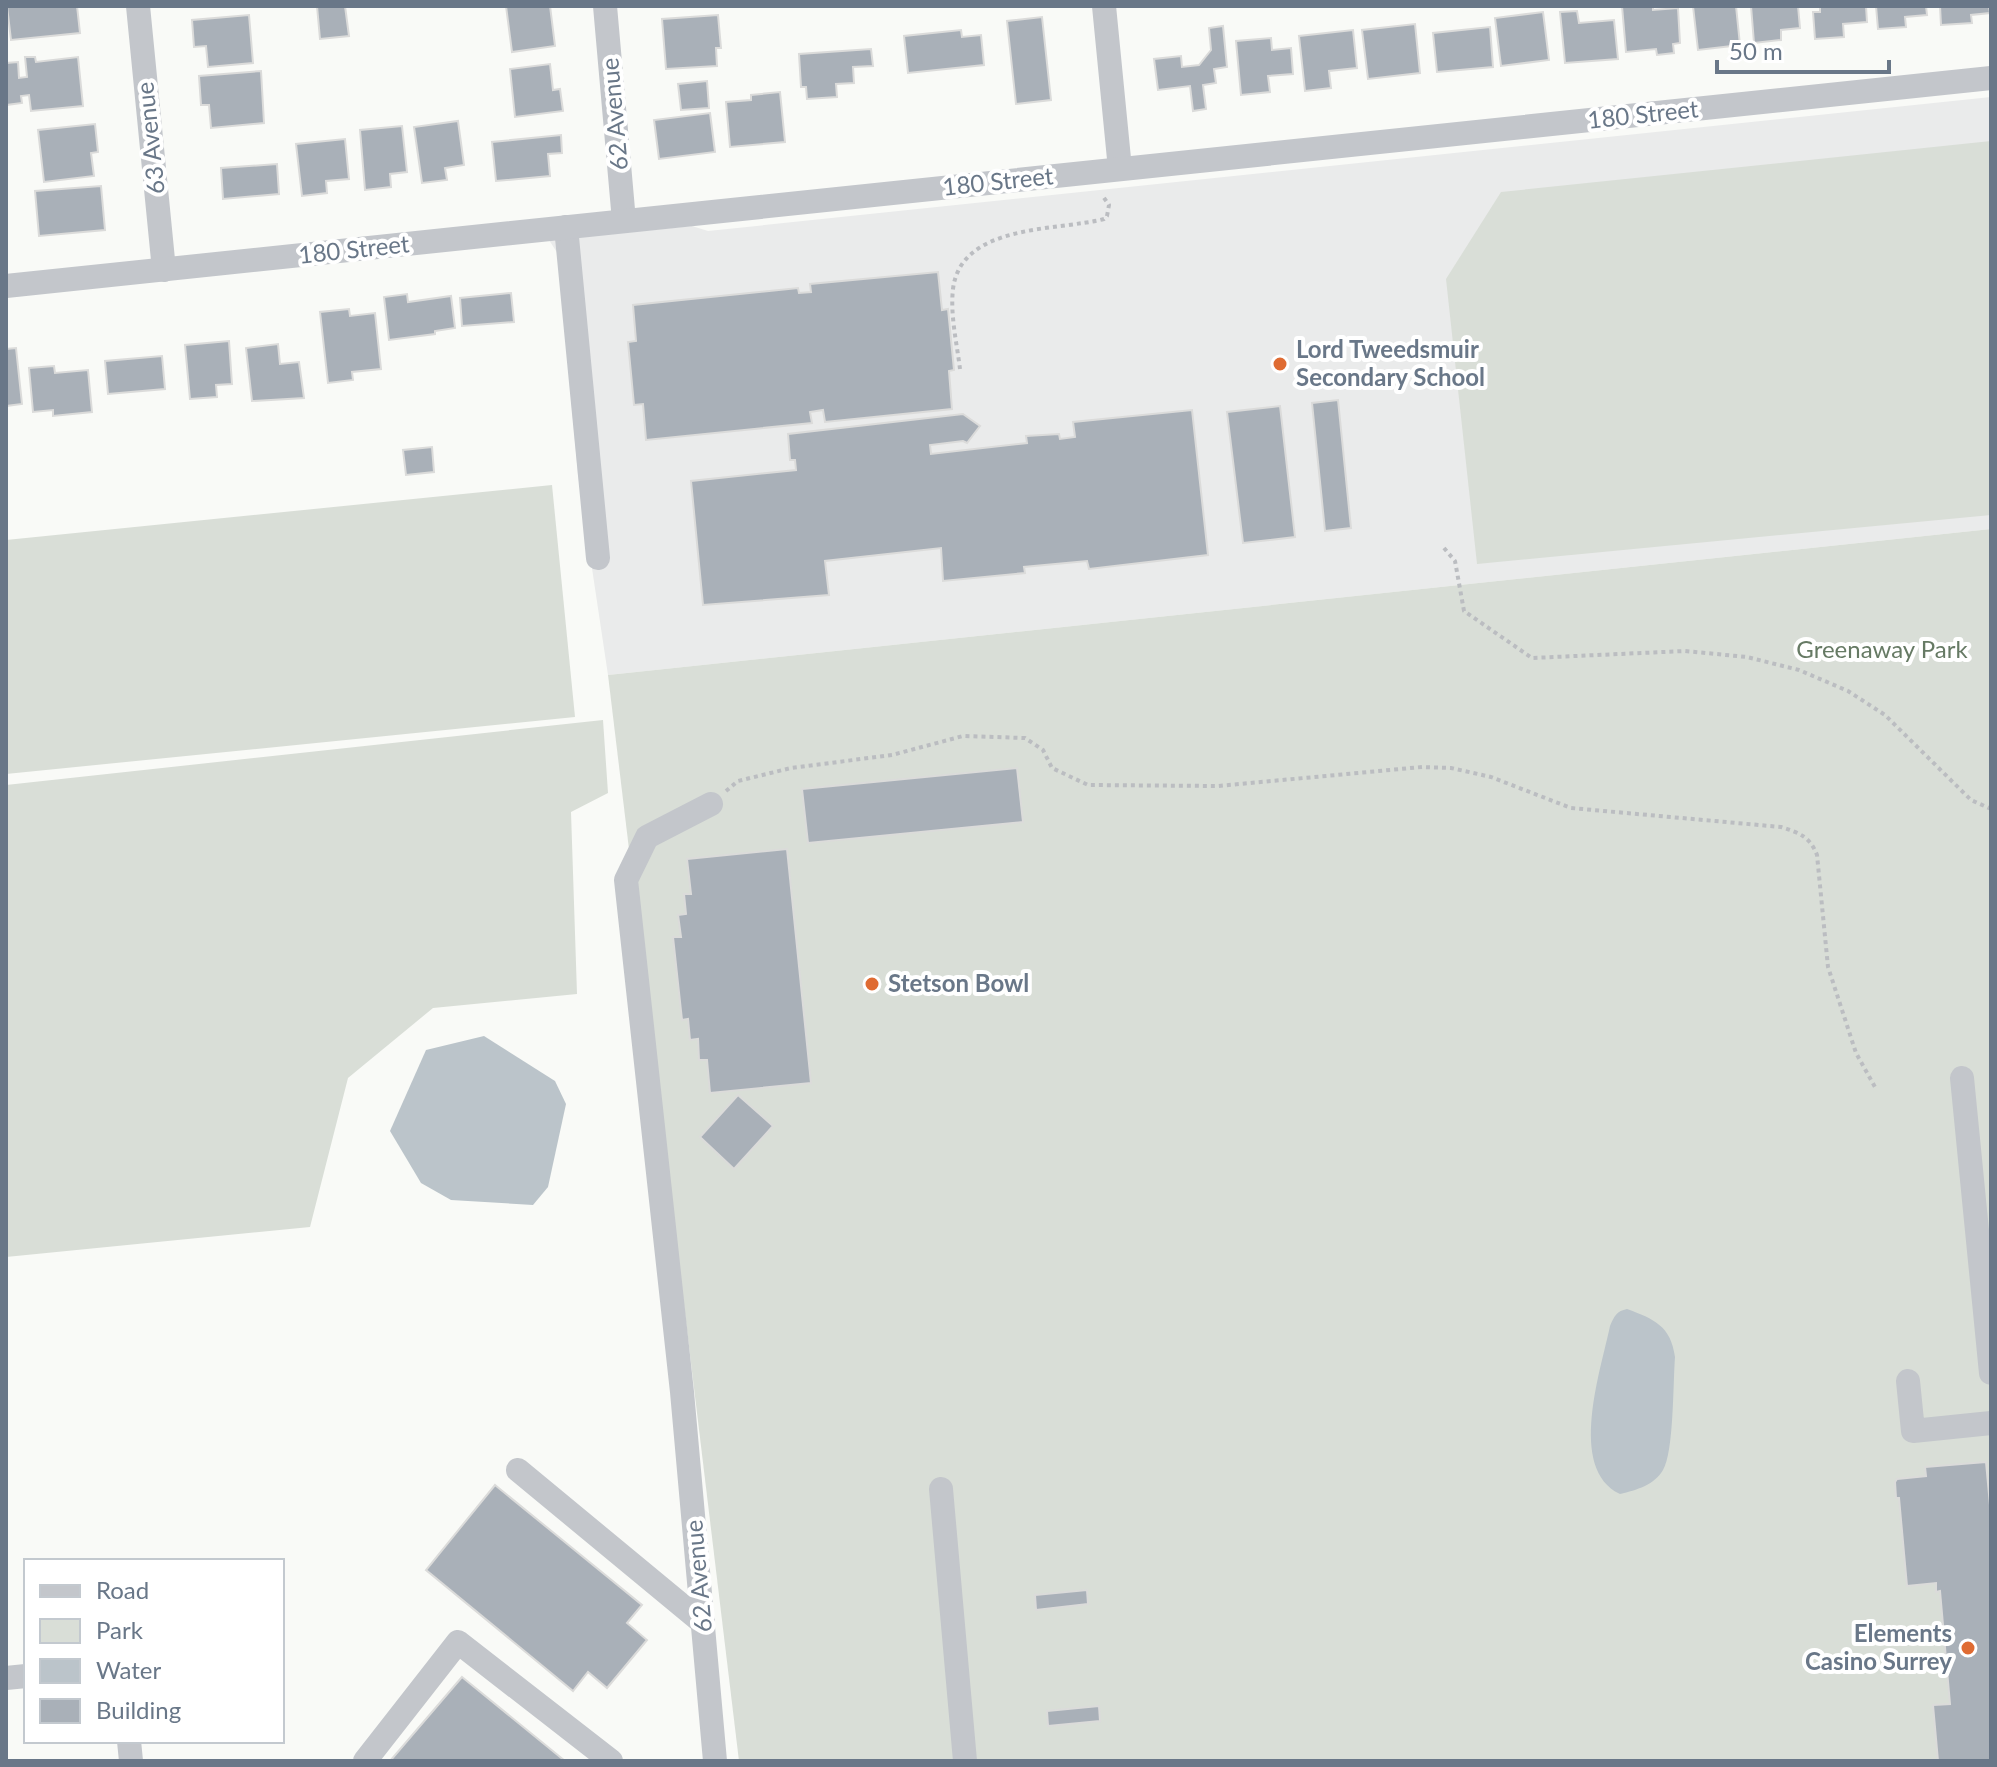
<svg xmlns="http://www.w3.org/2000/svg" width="1997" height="1767" viewBox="0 0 1997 1767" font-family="Lato,sans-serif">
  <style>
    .built { fill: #eaebeb }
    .green { fill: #d9ded7 }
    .water { fill: #bbc4ca }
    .building { fill: #a9b0b8; stroke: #dbdbda; stroke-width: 2 }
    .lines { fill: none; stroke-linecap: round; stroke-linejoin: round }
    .path { stroke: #bbbdc1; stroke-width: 4; stroke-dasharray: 4 4; stroke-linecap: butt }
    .minor { stroke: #c3c6cb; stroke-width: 24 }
    .poi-dot { fill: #df6b32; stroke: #fff; stroke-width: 3 }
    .labels { text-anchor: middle; stroke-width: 8; stroke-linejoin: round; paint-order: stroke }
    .street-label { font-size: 24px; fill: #697788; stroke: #fff }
    .poi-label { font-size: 24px; font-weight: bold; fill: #697788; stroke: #fff; text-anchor: start }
    .park-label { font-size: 24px; fill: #667a64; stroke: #fff }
  </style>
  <rect width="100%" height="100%" fill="#f9faf7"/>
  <!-- built -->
  <polygon class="built" points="1991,97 1991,529 608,675 578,475 558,254 549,240 692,226 708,231"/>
  <!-- green -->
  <g class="green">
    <polygon points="1991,141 1991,515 1477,564 1446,279 1501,192"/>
    <polygon points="552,485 575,717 6,774 6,540"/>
    <polygon points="1991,529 1991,1761 739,1761 608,675"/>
    <polygon points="603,720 608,793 571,812 577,994 433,1008 348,1078 310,1227 6,1257 6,785"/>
  </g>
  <!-- water -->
  <g class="water">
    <polygon points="484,1036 555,1081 566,1104 548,1187 533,1205 451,1200 421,1183 390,1131 426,1050"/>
    <path d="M1627 1309C1654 1319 1671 1326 1675 1357 1673 1381 1674 1452 1663 1470 1654 1485 1637 1490 1620 1494 1567 1469 1601 1370 1610 1326 1614 1316 1617 1311 1627 1309Z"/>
  </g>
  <!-- building -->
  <g class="building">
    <polygon points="7,6 77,6 80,33 11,40"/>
    <polygon points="317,6 345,6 349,36 320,39"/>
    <polygon points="506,6 550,6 555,46 512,52"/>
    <polygon points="1622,6 1653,6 1653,10 1678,8 1680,43 1673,44 1674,53 1657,55 1656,49 1626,52"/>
    <polygon points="1693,6 1736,6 1740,45 1698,50"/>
    <polygon points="1751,6 1798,6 1800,28 1781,30 1781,40 1754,43"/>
    <polygon points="1820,6 1866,6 1867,22 1843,24 1844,37 1815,39 1813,12 1820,12"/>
    <polygon points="1876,6 1926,6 1927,15 1905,17 1906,27 1878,29"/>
    <polygon points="1940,6 1989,6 1990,13 1971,15 1972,23 1941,25"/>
    <polygon points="1577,11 1579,23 1614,20 1618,59 1565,63 1560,12"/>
    <polygon points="1543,12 1549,60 1501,66 1495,18"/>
    <polygon points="249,15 253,63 208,67 206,46 194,47 192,20"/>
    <polygon points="718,15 721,48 716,48 717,66 666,69 662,19"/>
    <polygon points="1042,17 1051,100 1016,104 1007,21"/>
    <polygon points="1415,24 1420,73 1368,79 1362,30"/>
    <polygon points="1223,26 1227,67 1214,69 1216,83 1203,85 1206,109 1193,111 1190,86 1158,90 1154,59 1181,56 1182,67 1199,65 1211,50 1209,28"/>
    <polygon points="1490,27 1493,67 1437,72 1433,33"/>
    <polygon points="961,30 962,37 981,35 984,65 908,73 904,36"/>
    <polygon points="1353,30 1357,68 1329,71 1331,88 1305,91 1299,36"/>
    <polygon points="1271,38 1272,50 1291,48 1293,74 1268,76 1270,92 1241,95 1236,41"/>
    <polygon points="871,49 873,66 853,67 854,83 836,84 837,97 807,99 806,87 801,87 799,54"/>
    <polygon points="25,57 35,57 36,62 78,57 83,106 31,111 29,95 21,96 22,103 6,105 6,63 18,62 19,78 27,77"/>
    <polygon points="550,64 553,90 560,89 563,111 515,117 510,69"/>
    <polygon points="261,71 264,123 211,128 209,105 201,105 199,76"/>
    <polygon points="707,81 709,108 681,110 678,84"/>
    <polygon points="780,92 785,142 730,147 726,102 751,100 751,95"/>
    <polygon points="710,113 715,152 659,159 654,120"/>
    <polygon points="458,121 464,165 445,168 447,180 422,183 414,127"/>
    <polygon points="95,124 98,152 91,153 94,176 44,182 38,130"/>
    <polygon points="402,126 407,172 390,174 391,187 365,190 360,130"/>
    <polygon points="561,135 562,153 548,154 550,176 496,181 492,142"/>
    <polygon points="345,139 349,179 326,181 327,193 302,196 296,144"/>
    <polygon points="277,164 279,194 223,199 221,168"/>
    <polygon points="101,186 105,230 39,236 35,191"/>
    <polygon points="938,272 942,310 948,309 954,370 949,371 952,409 825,422 823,410 810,412 812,423 646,440 643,404 634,405 628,342 636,341 633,305 798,288 799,293 811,292 810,284"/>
    <polygon points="511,293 514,322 462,326 460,298"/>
    <polygon points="407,294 408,302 451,296 455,328 435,331 435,334 389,340 384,297"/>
    <polygon points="349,309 350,316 375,313 381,369 352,372 353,380 328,383 320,312"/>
    <polygon points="229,341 232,384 216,385 217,397 190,399 185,345"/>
    <polygon points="278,344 280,364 299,362 304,398 252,401 246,348"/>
    <polygon points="16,348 22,404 6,406 6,349"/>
    <polygon points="162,356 165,389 108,394 105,361"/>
    <polygon points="54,366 55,373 88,370 92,412 53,416 53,410 33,412 29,368"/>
    <polygon points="1338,400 1351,528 1325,531 1312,403"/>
    <polygon points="1280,406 1295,537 1243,543 1227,412"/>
    <polygon points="1192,410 1208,555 1089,569 1087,561 1024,567 1025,573 943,581 941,548 825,561 829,595 703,605 691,481 796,470 795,460 790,460 788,434 963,414 980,426 967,443 963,441 930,445 931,454 1027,443 1026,436 1059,434 1060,439 1075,437 1073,422"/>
    <polygon points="432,447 434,472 406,475 403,450"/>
    <polygon points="1017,768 1023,822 808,843 802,789"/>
    <polygon points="787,849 811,1083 710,1093 707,1060 699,1060 698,1039 690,1040 688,1019 682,1020 673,937 681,937 678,915 686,914 684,894 691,894 687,859"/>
    <polygon points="738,1095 773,1126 734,1169 700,1137"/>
    <polygon points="1986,1462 1991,1516 1991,1761 1938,1761 1933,1705 1950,1704 1940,1591 1936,1592 1936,1583 1907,1586 1899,1498 1896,1498 1895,1482 1897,1479 1926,1476 1925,1467"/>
    <polygon points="495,1485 642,1605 627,1623 647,1640 607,1688 588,1672 573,1691 426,1570"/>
    <polygon points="1087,1590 1088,1604 1036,1610 1035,1595"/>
    <polygon points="462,1677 565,1761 390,1761"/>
    <polygon points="1099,1706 1100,1721 1048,1726 1047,1711"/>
  </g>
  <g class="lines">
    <!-- path -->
    <g class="path">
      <path d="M960 369C957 344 950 315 953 289 961 223 1059 231 1104 219L1107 216 1109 205 1102 195"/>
      <polyline points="1444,548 1455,561 1464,611 1532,658 1685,651 1747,657 1799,670 1848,691 1885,715 1971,800 1991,809"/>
      <path d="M726 791 738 781 791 768 892 755 963 736 1025 738 1043 750 1052 768 1088 785 1218 786 1422 767 1451 768 1491 777 1571 808 1781 827C1800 833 1810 837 1817 855L1828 967 1856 1053 1875 1087"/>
    </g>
    <!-- minor -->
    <g class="minor">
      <polyline points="138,6 164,270"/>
      <polyline points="605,6 624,221"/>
      <polyline points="1104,6 1120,169"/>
      <polyline points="566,227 598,558"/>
      <polyline points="6,286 1991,78"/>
      <polyline points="711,804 647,837 626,880 682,1392 715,1761"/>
      <polyline points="1962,1078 1991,1373"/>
      <polyline points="1908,1381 1913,1431 1991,1423"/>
      <polyline points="518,1470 703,1623"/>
      <polyline points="941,1489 965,1761"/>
      <polyline points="6,1678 26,1676"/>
      <polyline points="129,1741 131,1761"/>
      <polyline points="365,1761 458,1642 611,1761"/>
    </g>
  </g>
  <!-- markers -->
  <g class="poi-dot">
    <circle cx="1280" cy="364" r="8"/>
    <circle cx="872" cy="984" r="8"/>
    <circle cx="1968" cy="1648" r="8"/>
  </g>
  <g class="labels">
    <!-- street labels -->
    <g class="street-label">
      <text transform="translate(615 114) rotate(-95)" y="8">62 Avenue</text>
      <text transform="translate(1643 115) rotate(-6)" y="8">180 Street</text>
      <text transform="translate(151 138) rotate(-96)" y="8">63 Avenue</text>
      <text transform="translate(998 182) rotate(-6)" y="8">180 Street</text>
      <text transform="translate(354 250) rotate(-6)" y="8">180 Street</text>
      <text transform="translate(699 1576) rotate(-95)" y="8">62 Avenue</text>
    </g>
    <!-- poi labels -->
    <g class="poi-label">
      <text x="1296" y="358">Lord Tweedsmuir<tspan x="1296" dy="28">Secondary School</tspan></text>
      <text x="888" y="992">Stetson Bowl</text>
      <text x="1952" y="1642" text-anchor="end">Elements<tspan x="1952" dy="28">Casino Surrey</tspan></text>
    </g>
    <!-- park labels -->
    <g class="park-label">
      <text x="1882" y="658">Greenaway Park</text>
    </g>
  </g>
  <!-- border -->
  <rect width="1997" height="1767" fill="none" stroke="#697788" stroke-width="16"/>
  <!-- legend -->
  <rect x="24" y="1559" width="260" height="184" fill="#ffffff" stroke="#c3c9cf" stroke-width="2"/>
  <rect x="40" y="1585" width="40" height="12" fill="#c3c6cb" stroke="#c3c9cf" stroke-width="2"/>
  <text x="96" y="1599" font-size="24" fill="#697788">Road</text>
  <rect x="40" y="1619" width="40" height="24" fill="#d9ded7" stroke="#c3c9cf" stroke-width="2"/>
  <text x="96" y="1639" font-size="24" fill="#697788">Park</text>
  <rect x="40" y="1659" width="40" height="24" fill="#bbc4ca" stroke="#c3c9cf" stroke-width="2"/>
  <text x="96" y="1679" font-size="24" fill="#697788">Water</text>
  <rect x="40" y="1699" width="40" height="24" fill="#a9b0b8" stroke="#c3c9cf" stroke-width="2"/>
  <text x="96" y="1719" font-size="24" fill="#697788">Building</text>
  <!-- scale -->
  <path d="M1717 60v12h172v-12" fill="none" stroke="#697788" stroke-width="4"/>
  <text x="1729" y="60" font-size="24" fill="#697788" stroke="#ffffff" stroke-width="6" paint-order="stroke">50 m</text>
</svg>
